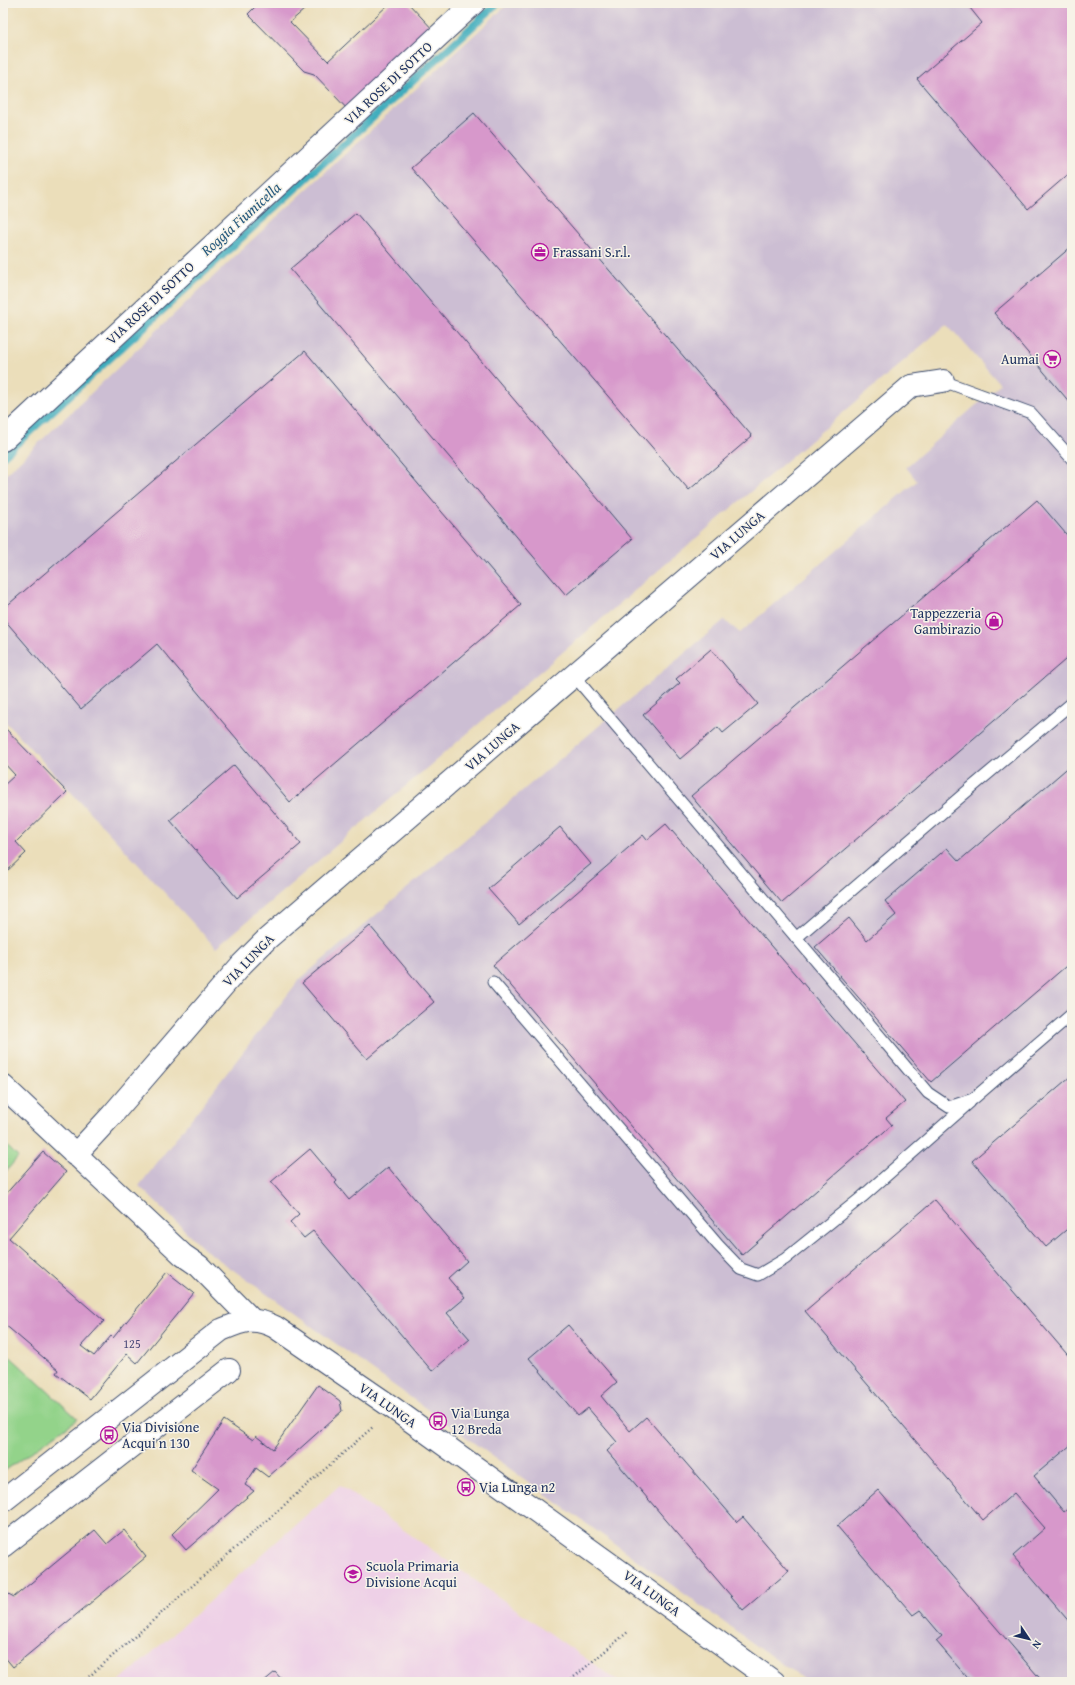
<svg xmlns="http://www.w3.org/2000/svg" width="1075" height="1685" viewBox="0 0 1075 1685" font-family="'Gentium Book Plus',serif">
  <style>
    .built { fill: #eed0e7 }
    .industrial { fill: #ccbed3 }
    .green { fill: #93d38a; stroke: #578174 }
    .lines { fill: none; stroke-linecap: round; stroke-linejoin: round }
    .stream { stroke: #3fadbd; stroke-width: 8 }
    .building { fill: #d798cb }
    .service-casing { stroke: #3a496c; stroke-width: 13 }
    .minor-casing { stroke: #3a496c; stroke-width: 24 }
    .path { stroke: #3a496c; stroke-width: 2.5; stroke-dasharray: 1 3; stroke-linecap: butt }
    .service { stroke: #fff; stroke-width: 11 }
    .minor { stroke: #fff; stroke-width: 22 }
    .labels { text-anchor: middle; stroke-width: 3; stroke-linejoin: round; paint-order: stroke }
    .number-label { font-size: 12px; fill: #4a4979 }
    .street-label { font-size: 14px; fill: #1b2f5e; stroke: #f7f3e8 }
    .poi-label { font-size: 14px; fill: #1b2f5e; stroke: #f7f3e8; text-anchor: start }
    .water-label { font-size: 15px; font-style: italic; fill: #285b7f; stroke: #f7f3e8 }
  </style>
  <rect width="100%" height="100%" fill="#f7f3e8"/>
  <filter id="ink" filterUnits="userSpaceOnUse"><feTurbulence type="fractalNoise" baseFrequency=".025" numOctaves="2"/><feDisplacementMap in="SourceGraphic" scale="8" xChannelSelector="R" yChannelSelector="G"/><feConvolveMatrix kernelMatrix="1 2 1 2 8 2 1 2 1" color-interpolation-filters="sRGB"/></filter>
  <filter id="wash" filterUnits="userSpaceOnUse"><feTurbulence type="fractalNoise" baseFrequency=".012" numOctaves="4" result="noise"/><feDisplacementMap in="SourceGraphic" scale="16" xChannelSelector="R" yChannelSelector="G"/><feGaussianBlur stdDeviation="0.9" result="paint"/><feColorMatrix in="noise" values="0 0 0 0 0 0 0 0 0 0 0 0 0 0 0 0 0 1.4 0 .05"/><feComposite in="paint" operator="in"/></filter>
  <g filter="url(#wash)">
    <rect width="100%" height="100%" fill="#ebdeba"/>
    <!-- built -->
    <polygon class="built" points="340,1485 619,1682 119,1682"/>
    <!-- industrial -->
    <polygon class="industrial" points="509,3 1072,3 1072,1682 807,1682 204,1249 139,1186 299,980 724,620 740,633 917,481 906,467 1000,384 947,324 216,948 3,719 3,477 252,240"/>
    <!-- green -->
    <g class="green">
      <polygon points="3,1142 18,1157 3,1175"/>
      <polygon points="3,1350 78,1419 3,1472"/>
    </g>
    <g class="lines">
      <!-- stream -->
      <polyline class="stream" points="3,456 498,3"/>
    </g>
    <g id="blocks">
      <!-- building -->
      <g class="building">
        <polygon points="259,3 272,3 273,4 275,3 312,3 290,22 328,61 390,3 408,3 436,33 351,113 314,74 304,71 248,14"/>
        <polygon points="966,3 1072,3 1072,171 1028,209 917,79 982,23"/>
        <polygon points="474,113 752,436 689,490 411,168"/>
        <polygon points="356,213 632,539 566,595 290,269"/>
        <polygon points="1072,246 1072,405 994,313"/>
        <polygon points="305,351 521,605 290,802 157,644 81,709 3,618 3,609"/>
        <polygon points="1037,500 1072,541 1072,654 782,903 691,796"/>
        <polygon points="711,649 758,704 723,733 718,727 680,759 643,715 680,683 676,679"/>
        <polygon points="3,726 67,792 16,842 26,853 3,875 3,786 15,775 3,762"/>
        <polygon points="1072,764 1072,961 931,1082 815,947 849,918 867,940 896,915 885,901 947,848 959,861"/>
        <polygon points="234,765 301,844 237,898 170,820"/>
        <polygon points="666,824 905,1102 886,1118 892,1125 742,1255 493,965 643,835 647,840"/>
        <polygon points="560,827 591,864 519,924 488,889"/>
        <polygon points="370,926 434,1002 367,1059 302,983"/>
        <polygon points="1072,1075 1072,1225 1046,1247 972,1161"/>
        <polygon points="310,1149 337,1181 335,1183 349,1200 388,1167 467,1261 448,1278 465,1298 447,1313 470,1339 432,1371 313,1231 304,1238 290,1222 299,1214 271,1182"/>
        <polygon points="43,1152 66,1172 9,1238 104,1321 81,1346 94,1356 111,1336 113,1338 167,1272 194,1293 137,1363 127,1354 90,1399 56,1373 58,1370 3,1323 3,1197"/>
        <polygon points="935,1200 1072,1360 1072,1444 1034,1476 1064,1512 1072,1505 1072,1625 1013,1556 1045,1528 1014,1493 983,1520 805,1311"/>
        <polygon points="568,1325 617,1382 601,1396 630,1431 646,1417 737,1522 743,1517 789,1571 743,1610 607,1451 617,1442 588,1408 578,1416 529,1358"/>
        <polygon points="318,1385 340,1401 342,1411 268,1477 256,1468 245,1485 254,1491 186,1550 172,1534 218,1489 191,1470 224,1420 253,1440 256,1436 273,1449"/>
        <polygon points="878,1490 1043,1682 971,1682 936,1641 942,1636 920,1610 913,1615 837,1526"/>
        <polygon points="95,1530 107,1544 124,1530 146,1557 13,1667 3,1655 3,1591 14,1597"/>
        <polygon points="275,1672 284,1682 263,1682"/>
      </g>
    </g>
  </g>
  <g filter="url(#ink)">
    <use href="#blocks" fill-opacity="0" stroke="#3a496c" stroke-width="1"/>
    <g class="lines">
      <!-- service casing -->
      <g class="service-casing">
        <g id="service">
          <polyline points="943,381 1031,413 1072,459"/>
          <polyline points="574,676 928,1093 949,1107 973,1099 1072,1014"/>
          <polyline points="796,938 965,793 1072,703"/>
          <polyline points="493,982 718,1245 741,1269 758,1275 785,1259 862,1197 970,1102"/>
        </g>
      </g>
      <!-- minor casing -->
      <g class="minor-casing">
        <g id="minor">
          <polyline points="3,440 474,3"/>
          <polyline points="3,1086 183,1255 199,1266 252,1320"/>
          <polyline points="75,1155 112,1115 242,964 267,939 911,386 943,381"/>
          <path d="M3 1501 221 1330C243 1321 253 1316 275 1327L393 1408 774 1682"/>
          <polyline points="3,1546 229,1370"/>
        </g>
      </g>
      <!-- path -->
      <g class="path">
        <polyline points="83,1682 374,1426"/>
        <polyline points="568,1682 629,1631"/>
      </g>
      <!-- service -->
      <use href="#service" class="service"/>
      <!-- minor -->
      <use href="#minor" class="minor"/>
    </g>
  </g>
  <!-- icons -->
  <defs>
    <g id="office-ring" transform="scale(0.9)"><circle r="9.5" fill="#f7f3e8" stroke="#b5179e" stroke-width="1.5"/><path d="M-6-3h4V-5.5h4V-3h4V5H-6ZM-1-4.5V-3h2v-1.5ZM-6 0V1H6V0Z" fill="#b5179e"/></g>
    <g id="supermarket-ring" transform="scale(0.9)"><circle r="9.5" fill="#f7f3e8" stroke="#b5179e" stroke-width="1.5"/><path d="M-6-5.5h2.5l.6 2H6L4.5 2H-2.5L-4.4-4H-6ZM-1.5 3.2a1.3 1.3 0 1 0 .1 0ZM3 3.2a1.3 1.3 0 1 0 .1 0Z" fill="#b5179e"/></g>
    <g id="shop-ring" transform="scale(0.9)"><circle r="9.5" fill="#f7f3e8" stroke="#b5179e" stroke-width="1.5"/><path d="M-5-2.5h2.3a2.7 3.5 0 0 1 5.4 0H5L5.5 6h-11ZM-1.5-2.5h3a1.5 2.3 0 0 0-3 0Z" fill="#b5179e"/></g>
    <g id="bus-ring" transform="scale(0.9)"><circle r="9.5" fill="#f7f3e8" stroke="#b5179e" stroke-width="1.5"/><path d="M-5-6H5V4H4V6H2V4H-2V6H-4V4H-5ZM-3.5-4V0h7V-4ZM-3.5 1.2v1.5H-2V1.2ZM2 1.2v1.5H3.5V1.2Z" fill="#b5179e"/></g>
    <g id="school-ring" transform="scale(0.9)"><circle r="9.5" fill="#f7f3e8" stroke="#b5179e" stroke-width="1.5"/><path d="M0-5L7-2L0 1L-7-2ZM-4 1L0 2.5L4 1V4Q0 6-4 4Z" fill="#b5179e"/></g>
  </defs>
  <g fill-rule="evenodd">
    <use href="#office-ring" x="540" y="252"/>
    <use href="#supermarket-ring" x="1052" y="359"/>
    <use href="#shop-ring" x="994" y="621"/>
    <use href="#bus-ring" x="438" y="1421"/>
    <use href="#bus-ring" x="109" y="1435"/>
    <use href="#bus-ring" x="466" y="1487"/>
    <use href="#school-ring" x="353" y="1574"/>
  </g>
  <g class="labels">
    <!-- number labels -->
    <g class="number-label">
      <text x="132" y="1348">125</text>
    </g>
    <!-- street labels -->
    <g class="street-label">
      <text transform="translate(388 83) rotate(-43)" y="5">VIA ROSE DI SOTTO</text>
      <text transform="translate(150 303) rotate(-43)" y="5">VIA ROSE DI SOTTO</text>
      <text transform="translate(737 535) rotate(-41)" y="5">VIA LUNGA</text>
      <text transform="translate(492 746) rotate(-41)" y="5">VIA LUNGA</text>
      <text transform="translate(248 960) rotate(-46)" y="5">VIA LUNGA</text>
      <text transform="translate(388 1405) rotate(35)" y="5">VIA LUNGA</text>
      <text transform="translate(652 1593) rotate(36)" y="5">VIA LUNGA</text>
    </g>
    <!-- poi labels -->
    <g class="poi-label">
      <text x="553" y="257">Frassani S.r.l.</text>
      <text x="1039" y="364" text-anchor="end">Aumai</text>
      <text x="981" y="618" text-anchor="end">Tappezzeria<tspan x="981" dy="16">Gambirazio</tspan></text>
      <text x="451" y="1418">Via Lunga<tspan x="451" dy="16">12 Breda</tspan></text>
      <text x="122" y="1432">Via Divisione<tspan x="122" dy="16">Acqui n 130</tspan></text>
      <text x="479" y="1492">Via Lunga n2</text>
      <text x="366" y="1571">Scuola Primaria<tspan x="366" dy="16">Divisione Acqui</tspan></text>
    </g>
    <!-- water labels -->
    <g class="water-label">
      <text transform="translate(241 219) rotate(-42)" y="5">Roggia Fiumicella</text>
    </g>
  </g>
  <!-- margin -->
  <rect width="1075" height="1685" fill="none" stroke="#f7f3e8" stroke-width="16"/>
  <!-- north arrow -->
  <g transform="translate(1029 1639) rotate(125)" stroke="#f7f3e8" stroke-width="3" paint-order="stroke">
  <path d="M0-3L7 15L0 10L-7 15Z" fill="#1b2f5e"/>
  <text y="-6" font-size="11" font-weight="bold" text-anchor="middle" fill="#1b2f5e">N</text>
  </g>
</svg>
